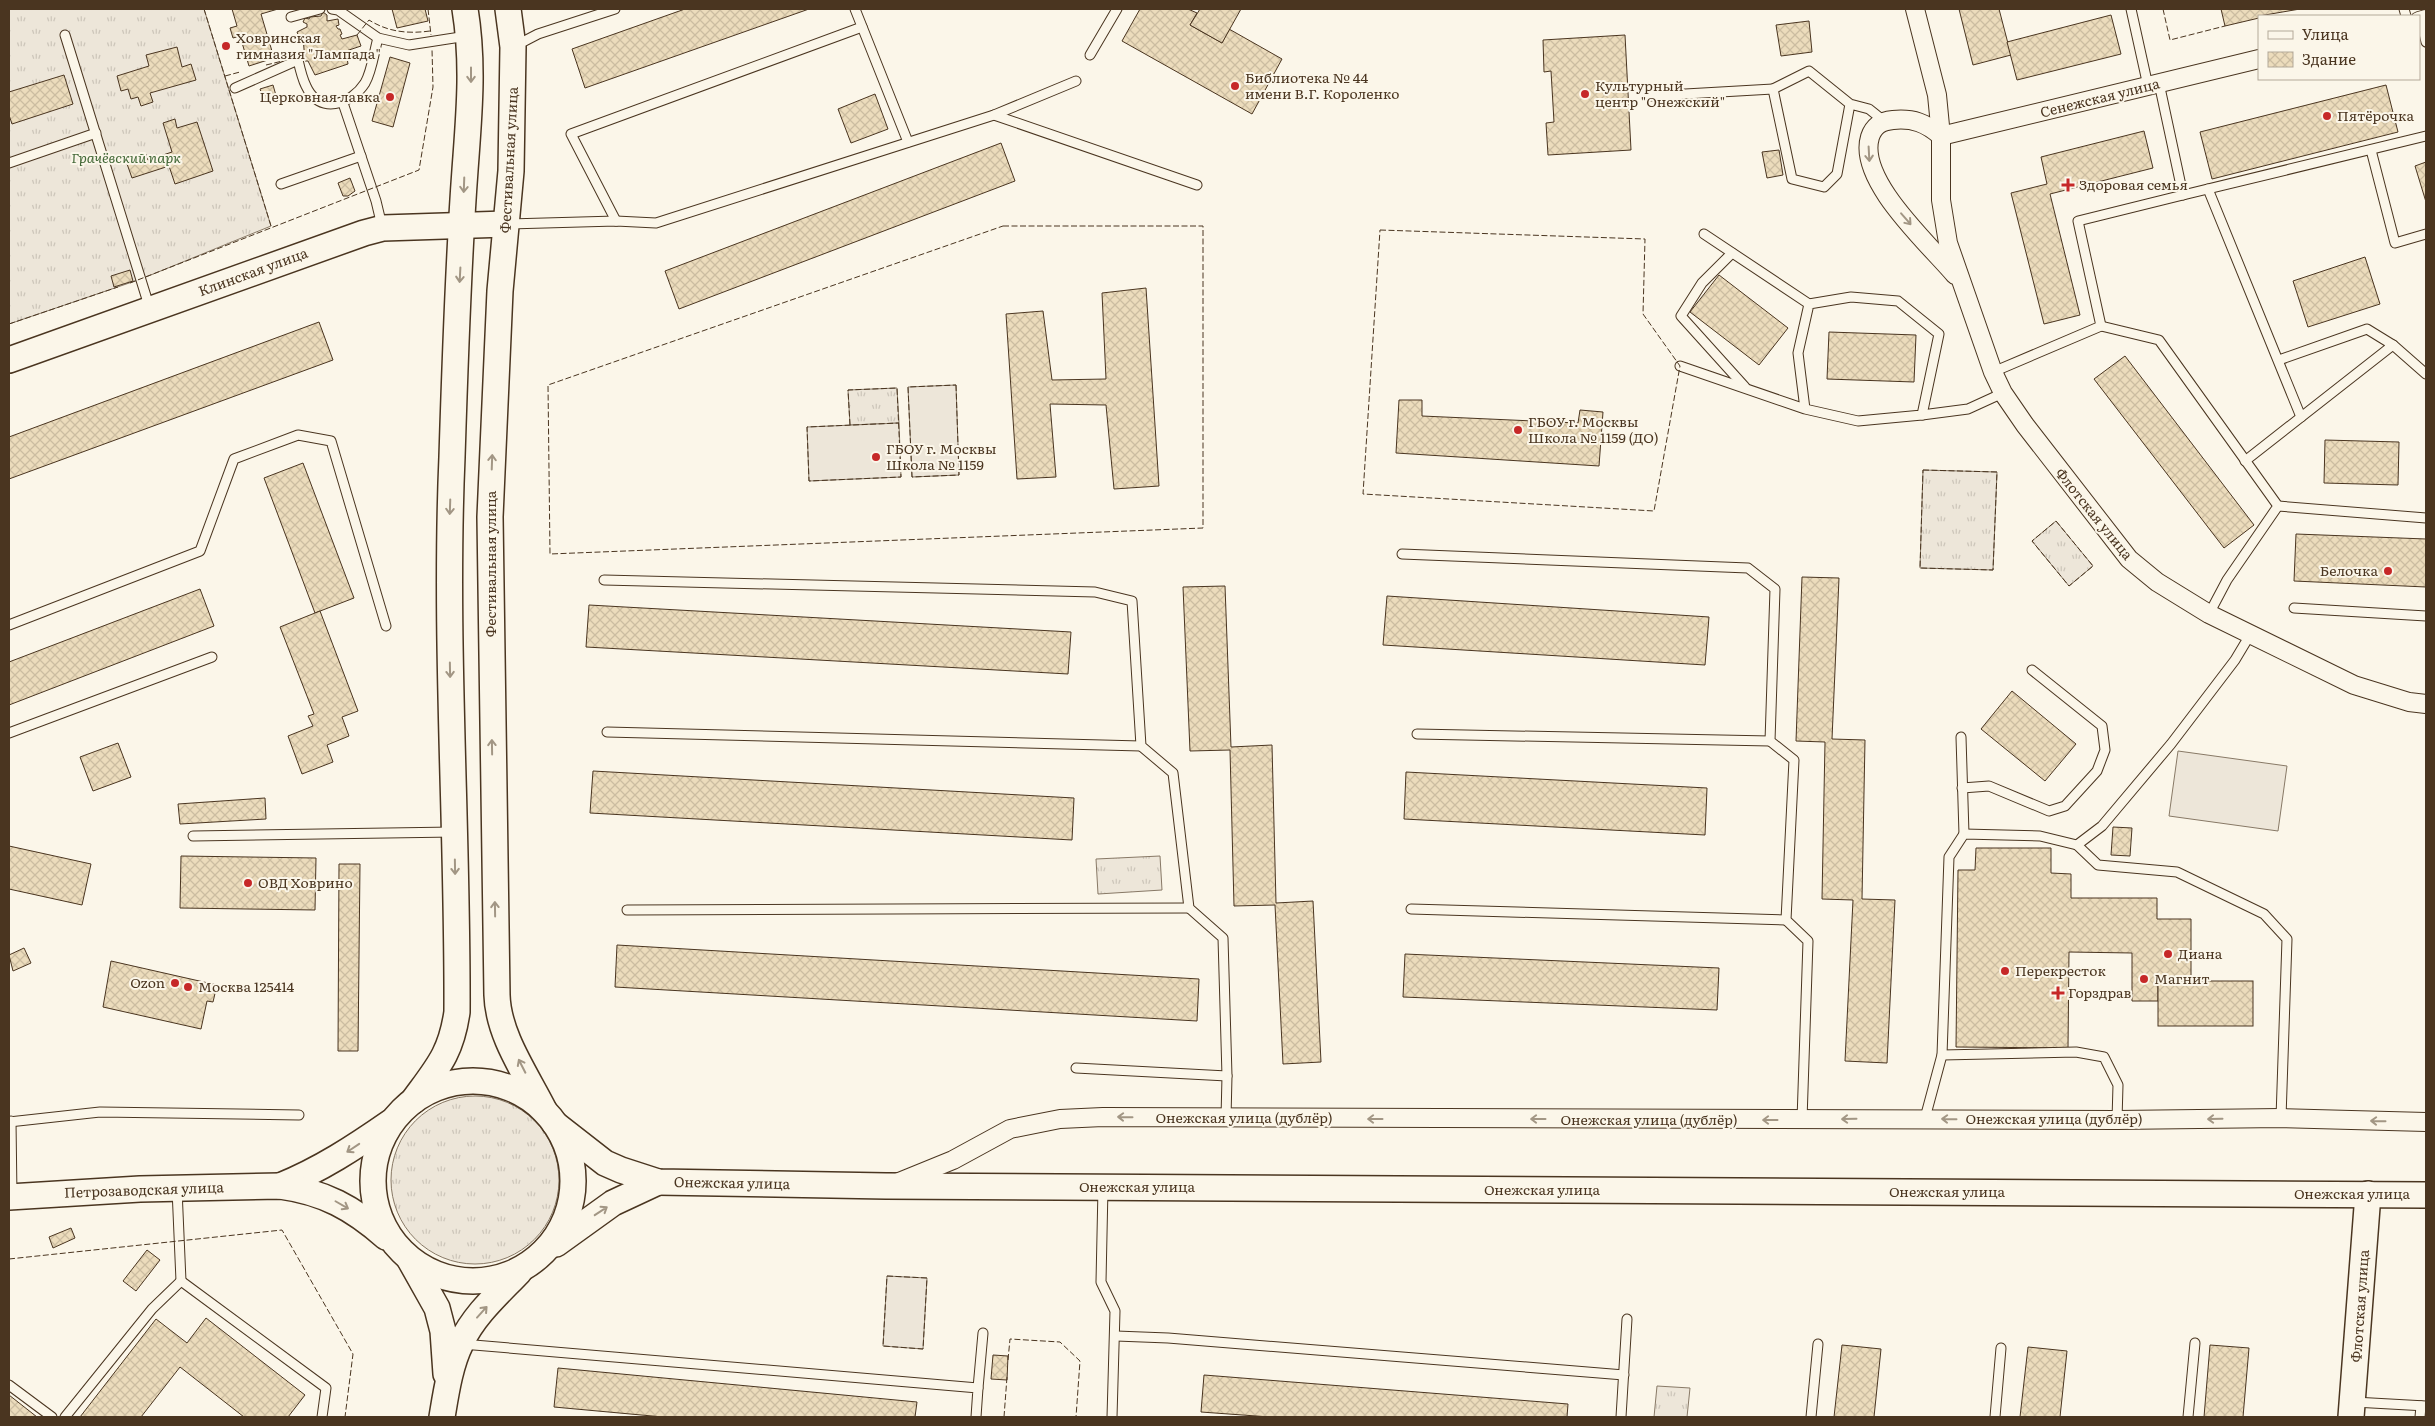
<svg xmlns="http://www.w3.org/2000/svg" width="2435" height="1426" viewBox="0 0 2435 1426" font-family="Literata,serif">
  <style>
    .grass { fill: url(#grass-tufts); stroke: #887966 }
    .garden { fill: #ede6d9; stroke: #887966 }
    .building { fill: url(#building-cross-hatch); stroke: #4a3520 }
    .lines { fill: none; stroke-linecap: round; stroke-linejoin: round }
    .lane-casing { stroke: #4a3520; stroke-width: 11 }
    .street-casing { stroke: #4a3520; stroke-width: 20 }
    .secondary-casing { stroke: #4a3520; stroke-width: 28 }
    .lane { stroke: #fbf6e9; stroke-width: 9 }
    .street { stroke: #fbf6e9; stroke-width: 18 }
    .secondary { stroke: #fbf6e9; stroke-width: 25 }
    .fence { stroke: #4a3520; stroke-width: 1; stroke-dasharray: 6 2.5; stroke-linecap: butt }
    .oneway { stroke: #a29684 }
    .poi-dot { fill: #c62828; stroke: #fbf6e9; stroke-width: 2 }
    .labels { text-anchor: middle; stroke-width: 4; stroke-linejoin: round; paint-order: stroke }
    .poi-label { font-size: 14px; fill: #4a3520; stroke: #fbf6e9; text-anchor: start }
    .street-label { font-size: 14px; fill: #4a3520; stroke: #fbf6e9 }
    .park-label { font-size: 14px; font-style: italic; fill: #436837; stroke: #fbf6e9 }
  </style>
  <defs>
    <pattern id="grass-tufts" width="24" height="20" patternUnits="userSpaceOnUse" patternTransform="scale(1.25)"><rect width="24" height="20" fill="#ede6d9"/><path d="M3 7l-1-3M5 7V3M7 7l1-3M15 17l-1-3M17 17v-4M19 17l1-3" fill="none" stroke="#cdc6ba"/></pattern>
    <pattern id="building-cross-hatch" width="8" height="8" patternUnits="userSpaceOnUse" patternTransform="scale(1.25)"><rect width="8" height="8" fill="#ecdcbc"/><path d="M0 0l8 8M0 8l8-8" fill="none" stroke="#ccbda1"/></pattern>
  </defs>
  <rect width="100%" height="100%" fill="#fbf6e9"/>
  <!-- grass -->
  <g class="grass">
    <polygon points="9,9 204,9 271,226 141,279 9,324"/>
    <polygon points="897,388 899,423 850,425 848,390"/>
    <polygon points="1923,470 1997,472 1993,570 1920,568"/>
    <polygon points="2056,521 2093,566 2069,586 2032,541"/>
    <polygon points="1160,856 1162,890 1098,894 1096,859"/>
    <circle cx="475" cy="1180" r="84"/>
    <polygon points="1657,1386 1690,1388 1687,1417 1654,1417"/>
  </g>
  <!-- garden -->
  <g class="garden">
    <polygon points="956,385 959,475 912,477 908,387"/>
    <polygon points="899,423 901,477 809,481 807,427"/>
    <polygon points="2178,751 2287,766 2278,831 2169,816"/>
    <polygon points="887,1276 927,1278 923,1349 883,1346"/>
  </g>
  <!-- building -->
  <g class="building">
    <polygon points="232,9 278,9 261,14 274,58 249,66 240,36 233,38 230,28 237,26"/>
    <polygon points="392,9 425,9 428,21 397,28"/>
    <polygon points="685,9 809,9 585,88 572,49"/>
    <polygon points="1140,9 1188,9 1197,13 1190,25 1222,43 1229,29 1282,59 1252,114 1122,41"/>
    <polygon points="1200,9 1241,9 1222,43 1190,25"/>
    <polygon points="1959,9 1999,9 2011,55 1973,65"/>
    <polygon points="2221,9 2300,9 2259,16 2259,18 2225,26"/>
    <polygon points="323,12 327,15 327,21 338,19 339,25 336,26 338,29 340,29 342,34 340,35 342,39 357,35 361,46 346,51 348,64 315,75 308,61 305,61 303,37 299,37 297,32 307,27 307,24 303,22 305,18 309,19 310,17 321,16"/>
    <polygon points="2111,15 2121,54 2017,80 2007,42"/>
    <polygon points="1809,21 1812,52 1781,56 1776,25"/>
    <polygon points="1625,35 1631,150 1548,155 1546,123 1554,122 1551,71 1544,72 1543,40"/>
    <polygon points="177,47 182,67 191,64 196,80 150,93 153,102 141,106 138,97 131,99 128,89 121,91 117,76 149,66 146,55"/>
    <polygon points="390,57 410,63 393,127 372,121"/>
    <polygon points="64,75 73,104 12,124 9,115 9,92"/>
    <polygon points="273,85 277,99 265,103 260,89"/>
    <polygon points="2386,85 2398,132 2212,179 2200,132"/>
    <polygon points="875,94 888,129 851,143 838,109"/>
    <polygon points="175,119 177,128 197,122 213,171 175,184 169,166 132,178 126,161 146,154 148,160 172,152 163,123"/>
    <polygon points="2144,131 2153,168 2050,194 2080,315 2044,324 2011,193 2047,184 2041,157"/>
    <polygon points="1001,143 1015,181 679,309 665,271"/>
    <polygon points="1779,150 1783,175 1767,178 1762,152"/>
    <polygon points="2426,162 2426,202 2415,166"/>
    <polygon points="350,178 355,191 348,196 343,196 338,183"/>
    <polygon points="2365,257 2380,304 2308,327 2293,281"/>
    <polygon points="130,270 133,281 114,287 111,276"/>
    <polygon points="1719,275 1788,328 1759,365 1690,312"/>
    <polygon points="1146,288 1159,486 1114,489 1106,405 1050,404 1056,477 1017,479 1006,314 1043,311 1052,380 1106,379 1102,293"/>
    <polygon points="319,322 333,360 9,479 9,437"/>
    <polygon points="1829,332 1916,335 1914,382 1827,379"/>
    <polygon points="2125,356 2254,525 2224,548 2094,379"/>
    <polygon points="1399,400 1422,400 1422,416 1578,423 1580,410 1603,412 1599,466 1396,453"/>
    <polygon points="2325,440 2399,442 2398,485 2324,483"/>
    <polygon points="303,463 354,598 315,613 264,478"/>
    <polygon points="2296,534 2426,539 2426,587 2294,581"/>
    <polygon points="1802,577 1839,578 1832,739 1865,740 1862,899 1895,900 1887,1063 1845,1061 1853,900 1822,899 1825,742 1796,741"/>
    <polygon points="1225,586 1231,747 1272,745 1276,903 1313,901 1321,1062 1283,1064 1275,905 1234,906 1230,750 1190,751 1183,587"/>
    <polygon points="200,589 214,626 9,705 9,662"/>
    <polygon points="1387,596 1709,617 1705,665 1383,645"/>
    <polygon points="589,605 1071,632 1068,674 586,647"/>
    <polygon points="320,611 358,711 342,717 349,736 327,745 333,762 302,774 288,736 313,726 308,716 314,714 280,627"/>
    <polygon points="2012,691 2076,744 2045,781 1981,729"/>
    <polygon points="118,743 131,777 93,791 80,757"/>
    <polygon points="593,771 1074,798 1072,840 590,813"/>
    <polygon points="1406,772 1707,788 1705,835 1404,819"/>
    <polygon points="265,798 266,819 180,824 178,804"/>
    <polygon points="2113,827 2132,828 2130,856 2111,855"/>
    <polygon points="9,846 91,864 82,905 9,889"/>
    <polygon points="1976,848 2051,848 2051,873 2071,874 2071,898 2157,898 2157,919 2191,919 2191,981 2158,981 2158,1001 2132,1001 2132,953 2069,952 2068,1048 1956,1047 1958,870 1975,870"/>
    <polygon points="181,856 316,858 315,910 180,908"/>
    <polygon points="339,864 360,864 358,1051 338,1051"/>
    <polygon points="617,945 1199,979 1197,1021 615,987"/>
    <polygon points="24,948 31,963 13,971 9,955"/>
    <polygon points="1405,954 1719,968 1717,1010 1403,997"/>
    <polygon points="111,961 217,985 213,1002 207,1001 201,1029 103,1007"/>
    <rect x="2158" y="981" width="95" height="45"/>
    <polygon points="71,1228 75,1238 53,1248 49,1237"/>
    <polygon points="147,1250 160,1260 136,1291 123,1281"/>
    <polygon points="206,1318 305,1395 288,1417 244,1417 180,1367 141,1417 80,1417 156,1319 187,1343"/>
    <polygon points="1842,1345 1881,1349 1874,1417 1834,1417"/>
    <polygon points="2210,1345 2249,1348 2243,1417 2204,1417"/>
    <polygon points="2028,1347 2067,1351 2060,1417 2020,1417"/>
    <polygon points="993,1355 1008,1356 1007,1380 991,1379"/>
    <polygon points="558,1368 917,1402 915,1417 663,1417 554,1407"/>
    <polygon points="1204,1375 1568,1404 1567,1417 1270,1417 1201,1412"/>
    <polygon points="9,1395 37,1417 9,1417"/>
  </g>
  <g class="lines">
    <!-- lane casing -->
    <g class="lane-casing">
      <g id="lane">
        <polyline points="332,9 338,10 378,38 409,45 467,36"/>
        <polyline points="855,9 908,142"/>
        <polyline points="2131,9 2148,86"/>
        <polyline points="2404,9 2406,16"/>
        <polyline points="291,17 320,9"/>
        <polyline points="2421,20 2426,42"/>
        <polyline points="65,35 150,309"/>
        <polyline points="515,46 538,34 615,9"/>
        <polyline points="1090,55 1117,9"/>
        <path d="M235 88 298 60C300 69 302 78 306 86 319 115 351 105 365 83 372 71 374 52 378 38"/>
        <polyline points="1650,96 1773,89"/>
        <polyline points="343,103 376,201 382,226"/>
        <polyline points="1850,104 1837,174 1824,187 1792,179 1773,89 1809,71 1850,104 1869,109 1884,121"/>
        <polyline points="994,115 1197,185"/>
        <polyline points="2371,150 2395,243 2426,234"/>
        <polyline points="9,163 96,133"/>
        <polyline points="281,184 361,156"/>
        <polyline points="2208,189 2301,417"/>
        <polyline points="2183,195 2426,136"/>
        <polyline points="616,221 571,134 862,27"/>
        <polyline points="509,224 616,221 656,223 994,115 1076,81"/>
        <polyline points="1704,234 1809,304"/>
        <polyline points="1732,253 1702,283 1681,316 1745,387"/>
        <polyline points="2101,326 2159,340 2278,506 2227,580 2209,614"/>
        <polyline points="2393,345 2426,374"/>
        <polyline points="1680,366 1805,409 1858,421 1922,415 1939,334 1898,301 1851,297 1809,304 1798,353 1805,409"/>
        <polyline points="1993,372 2101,326 2078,221 2183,195 2159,83"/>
        <polyline points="1922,415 1968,409 2003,393"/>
        <polyline points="2245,461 2393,345 2367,329 2279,360"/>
        <polyline points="2278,506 2426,518"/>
        <polyline points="1402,554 1748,568 1775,589 1770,741 1794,760 1786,920 1808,941 1802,1120"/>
        <polyline points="604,580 1095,592 1132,601 1141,746 1173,773 1189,908 1223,938 1227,1076 1226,1118"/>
        <polyline points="2294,608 2426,616"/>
        <polyline points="9,625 200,551 234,459 298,435 331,441 386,626"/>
        <polyline points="607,732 1141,746"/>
        <polyline points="9,733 212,657"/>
        <polyline points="1417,734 1770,741"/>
        <polyline points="1961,737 1964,834"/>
        <polyline points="1962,788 1989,786 2049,811 2065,806 2097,771 2105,750 2102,726 2032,670"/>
        <polyline points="193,836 454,832"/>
        <polyline points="2077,845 2098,865 2177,872 2264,914 2287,939 2281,1118"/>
        <polyline points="1411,909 1786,920"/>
        <polyline points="627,910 1189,908"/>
        <polyline points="1942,1055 2076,1052 2104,1057 2118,1085 2117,1120"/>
        <polyline points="1076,1068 1227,1076"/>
        <polyline points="1925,1118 1942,1055 1949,857 1964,834 2040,836 2077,845 2102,826 2171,744 2235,660 2250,635"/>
        <polyline points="11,1121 12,1196"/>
        <polyline points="9,1122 100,1112 299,1115"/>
        <polyline points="1103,1188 1101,1282 1115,1311 1112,1417"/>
        <polyline points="177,1189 181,1281"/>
        <polyline points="181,1281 326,1388 322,1417"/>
        <polyline points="1116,1336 1168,1338 1624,1375"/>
        <polyline points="462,1344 978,1388 976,1417"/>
        <polyline points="9,1385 52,1417"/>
        <polyline points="978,1388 983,1333"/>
        <polyline points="2354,1402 2426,1406"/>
        <polyline points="65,1417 152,1309 181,1281"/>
        <polyline points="1621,1417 1627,1319"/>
        <polyline points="1811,1417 1818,1344"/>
        <polyline points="1995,1417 2001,1348"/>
        <polyline points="2188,1417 2195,1343"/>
        <polyline points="2420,1417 2421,1406"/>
      </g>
    </g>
    <!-- street casing -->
    <g class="street-casing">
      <g id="street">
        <polyline points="1915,9 1937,95 1941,136 1941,200 1948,243 1993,372 2003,393 2025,425 2129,559 2157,582 2209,614 2354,685 2409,702 2426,704"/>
        <polyline points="2419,21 2426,19"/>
        <polyline points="1941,136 2259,59"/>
        <path d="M1941 136C1926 123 1913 118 1893 120 1882 121 1874 125 1870 137 1857 180 1928 243 1955 275"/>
        <polyline points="899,1182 953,1160 1010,1129 1060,1119 1103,1117 2117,1120 2281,1118 2426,1122"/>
      </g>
    </g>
    <!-- secondary casing -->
    <g class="secondary-casing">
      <g id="secondary">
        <path d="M508 9 513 47 511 171 500 291 490 517 497 995C498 1035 526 1074 544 1110"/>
        <polyline points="9,360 364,233 383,228 506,224"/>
        <circle cx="473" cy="1181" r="100"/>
        <path d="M413 1101C437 1068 451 1054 457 1012 458 827 444 642 452 457 455 362 458 265 465 170 469 115 474 64 465 9"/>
        <polyline points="555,1124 605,1163 621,1170 658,1182 886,1186 2426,1195"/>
        <path d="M280 1186C320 1170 355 1147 391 1122"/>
        <path d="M9 1197 140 1189 280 1186C324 1192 353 1208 386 1237"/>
        <polyline points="556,1244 613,1203 658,1182"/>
        <polyline points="410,1260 437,1308 443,1331 446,1374"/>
        <path d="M442 1417C446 1393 450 1365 461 1343 474 1315 498 1294 519 1272"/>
        <polyline points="2351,1417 2368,1194"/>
      </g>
    </g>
    <!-- lane -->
    <use href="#lane" class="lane"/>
    <!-- street -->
    <use href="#street" class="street"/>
    <!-- secondary -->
    <use href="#secondary" class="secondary"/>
    <!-- fence -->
    <g class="fence">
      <polyline points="204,9 271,226"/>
      <polyline points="428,9 431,35"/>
      <polyline points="2163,9 2170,40 2225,26"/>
      <path d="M357 35 369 20C388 32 408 34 430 31"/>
      <polyline points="266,65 303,56"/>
      <polyline points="225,76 240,72"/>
      <polygon points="1003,226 1203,226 1203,528 550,554 548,385"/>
      <polygon points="1380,230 1645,239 1643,314 1680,366 1654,511 1363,494"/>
      <polyline points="130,283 419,170 433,87 432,49"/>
      <polyline points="9,324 118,287"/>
      <polygon points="956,385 959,475 912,477 908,387"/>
      <polyline points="850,425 848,390 897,388 901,477 809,481 807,427 899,423"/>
      <polygon points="1923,470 1997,472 1993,570 1920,568"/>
      <polygon points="2056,521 2093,566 2069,586 2032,541"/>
      <polyline points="9,1259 282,1230 353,1354 345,1417"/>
      <polygon points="887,1276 927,1278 923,1349 883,1346"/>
      <polyline points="1008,1360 1010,1339 1060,1342 1080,1361 1076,1417"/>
      <polyline points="1004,1417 1007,1377"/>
    </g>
  </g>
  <!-- one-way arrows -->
  <defs><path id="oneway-shaft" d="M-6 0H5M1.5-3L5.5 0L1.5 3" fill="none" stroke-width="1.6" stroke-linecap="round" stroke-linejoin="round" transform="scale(1.25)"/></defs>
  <g class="oneway">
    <use href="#oneway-shaft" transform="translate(471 75) rotate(90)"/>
    <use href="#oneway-shaft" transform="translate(1869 154) rotate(87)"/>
    <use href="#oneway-shaft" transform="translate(464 185) rotate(92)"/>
    <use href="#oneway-shaft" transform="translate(1906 219) rotate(49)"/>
    <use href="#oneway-shaft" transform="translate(460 275) rotate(93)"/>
    <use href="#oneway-shaft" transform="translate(492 462) rotate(-88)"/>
    <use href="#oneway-shaft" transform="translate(450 507) rotate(92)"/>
    <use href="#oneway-shaft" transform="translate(450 670) rotate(89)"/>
    <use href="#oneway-shaft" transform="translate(492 747) rotate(-91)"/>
    <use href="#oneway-shaft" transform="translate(455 867) rotate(89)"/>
    <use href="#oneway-shaft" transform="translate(495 909) rotate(-91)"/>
    <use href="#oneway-shaft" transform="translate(522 1066) rotate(-117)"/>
    <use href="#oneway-shaft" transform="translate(1125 1117) rotate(-179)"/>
    <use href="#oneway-shaft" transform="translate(1375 1119) rotate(-180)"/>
    <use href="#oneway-shaft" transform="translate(1538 1119) rotate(-180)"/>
    <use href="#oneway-shaft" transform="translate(1849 1119) rotate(179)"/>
    <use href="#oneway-shaft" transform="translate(1949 1119) rotate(-179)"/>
    <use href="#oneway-shaft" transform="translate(2215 1119) rotate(179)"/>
    <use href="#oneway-shaft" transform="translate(1770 1120) rotate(-180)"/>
    <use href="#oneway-shaft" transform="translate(2378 1121) rotate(-179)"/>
    <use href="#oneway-shaft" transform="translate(353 1148) rotate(146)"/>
    <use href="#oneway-shaft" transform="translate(342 1205) rotate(30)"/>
    <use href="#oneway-shaft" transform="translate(601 1211) rotate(-33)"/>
    <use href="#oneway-shaft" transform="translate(482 1312) rotate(-48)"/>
  </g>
  <!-- markers -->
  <g class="poi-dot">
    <circle cx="226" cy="46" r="5"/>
    <circle cx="1235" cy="86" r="5"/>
    <circle cx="1585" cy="94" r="5"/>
    <circle cx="390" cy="97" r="5"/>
    <circle cx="2327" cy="116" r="5"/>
    <path d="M2065.5 177.5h5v5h5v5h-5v5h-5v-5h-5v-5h5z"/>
    <circle cx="1518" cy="430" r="5"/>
    <circle cx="876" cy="457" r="5"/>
    <circle cx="2388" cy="571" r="5"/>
    <circle cx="248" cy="883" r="5"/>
    <circle cx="2168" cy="954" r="5"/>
    <circle cx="2005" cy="971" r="5"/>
    <circle cx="2144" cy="979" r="5"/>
    <circle cx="175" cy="983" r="5"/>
    <circle cx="188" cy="987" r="5"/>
    <path d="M2055.5 985.5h5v5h5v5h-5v5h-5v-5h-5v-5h5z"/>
  </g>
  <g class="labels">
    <!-- poi labels -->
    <g class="poi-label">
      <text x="236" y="43">Ховринская<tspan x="236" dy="16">гимназия "Лампада"</tspan></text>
      <text x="1245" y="83">Библиотека № 44<tspan x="1245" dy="16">имени В.Г. Короленко</tspan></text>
      <text x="1595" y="91">Культурный<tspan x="1595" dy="16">центр "Онежский"</tspan></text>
      <text x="380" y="102" text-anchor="end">Церковная лавка</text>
      <text x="2337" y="121">Пятёрочка</text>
      <text x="2079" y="190">Здоровая семья</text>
      <text x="1528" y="427">ГБОУ г. Москвы<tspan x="1528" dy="16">Школа № 1159 (ДО)</tspan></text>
      <text x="886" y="454">ГБОУ г. Москвы<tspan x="886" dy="16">Школа № 1159</tspan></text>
      <text x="2378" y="576" text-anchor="end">Белочка</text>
      <text x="258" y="888">ОВД Ховрино</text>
      <text x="2178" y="959">Диана</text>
      <text x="2015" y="976">Перекресток</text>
      <text x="2154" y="984">Магнит</text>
      <text x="165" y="988" text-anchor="end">Ozon</text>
      <text x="198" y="992">Москва 125414</text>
      <text x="2068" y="998">Горздрав</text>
    </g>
    <!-- street labels -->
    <g class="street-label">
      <text transform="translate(2100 98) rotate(-14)" y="5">Сенежская улица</text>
      <text transform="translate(509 160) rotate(-87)" y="5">Фестивальная улица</text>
      <text transform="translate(253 272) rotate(-20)" y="5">Клинская улица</text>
      <text transform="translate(2094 514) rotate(51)" y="5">Флотская улица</text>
      <text transform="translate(491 564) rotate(-90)" y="5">Фестивальная улица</text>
      <text x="1244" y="1123">Онежская улица (дублёр)</text>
      <text x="2054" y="1124">Онежская улица (дублёр)</text>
      <text x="1649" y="1125">Онежская улица (дублёр)</text>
      <text transform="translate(732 1183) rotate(1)" y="5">Онежская улица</text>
      <text x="1137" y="1192">Онежская улица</text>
      <text transform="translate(144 1190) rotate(-2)" y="5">Петрозаводская улица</text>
      <text x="1542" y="1195">Онежская улица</text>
      <text x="1947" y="1197">Онежская улица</text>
      <text x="2352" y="1199">Онежская улица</text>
      <text transform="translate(2360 1306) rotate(-86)" y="5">Флотская улица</text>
    </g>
    <!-- park labels -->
    <g class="park-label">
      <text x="126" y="163">Грачёвский парк</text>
    </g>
  </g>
  <!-- border -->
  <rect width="2435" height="1426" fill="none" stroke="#4a3520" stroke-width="20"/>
  <!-- legend -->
  <rect x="2258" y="15" width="162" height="65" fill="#fbf6e9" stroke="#b4a999"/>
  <rect x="2268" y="31" width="25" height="8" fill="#fbf6e9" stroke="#b4a999"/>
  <text x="2302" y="40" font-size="15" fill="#4a3520">Улица</text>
  <rect x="2268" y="52" width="25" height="15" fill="url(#building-cross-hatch)" stroke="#b4a999"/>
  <text x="2302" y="65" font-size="15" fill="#4a3520">Здание</text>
</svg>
